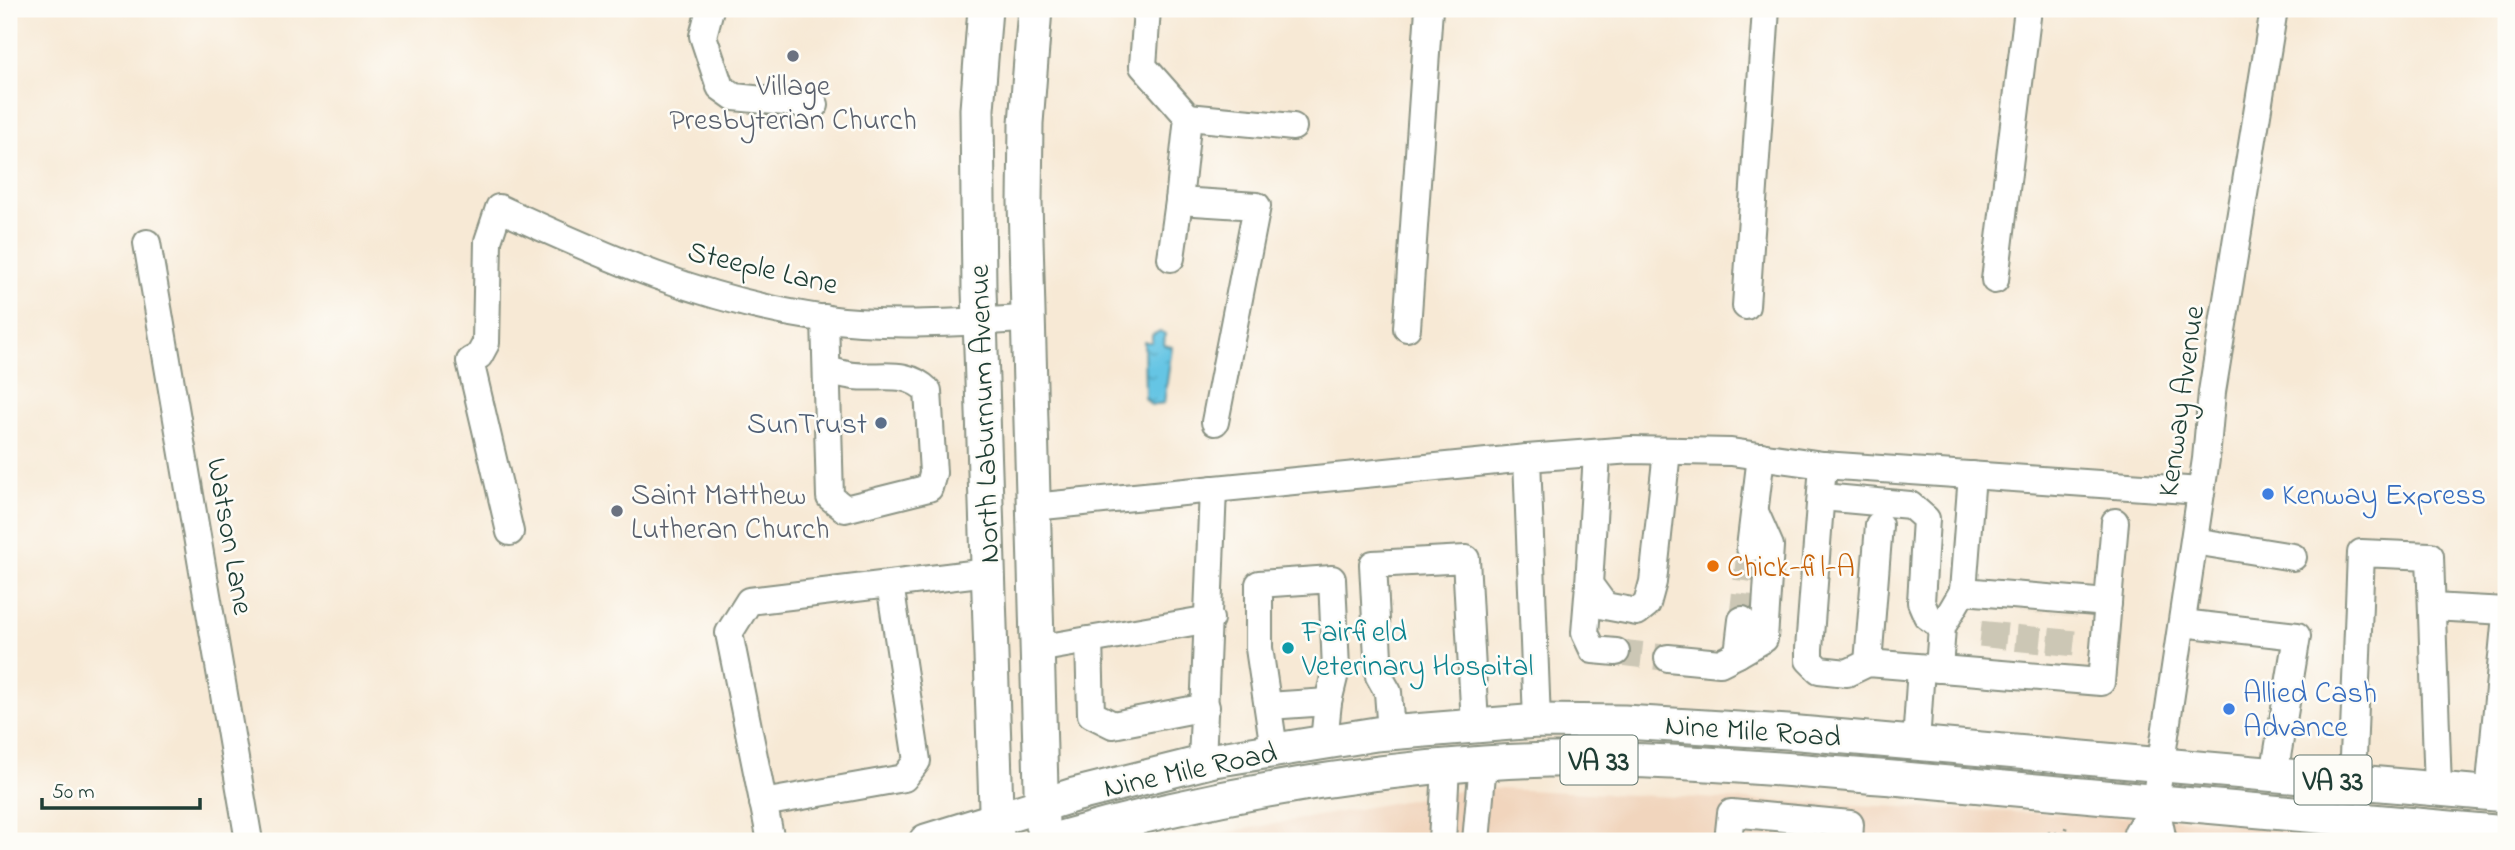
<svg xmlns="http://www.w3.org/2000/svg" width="2515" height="850" viewBox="0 0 2515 850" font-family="'Indie Flower',sans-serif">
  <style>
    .built { fill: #f1d5bd }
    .water { fill: url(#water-ripples); stroke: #42818c; stroke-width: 2 }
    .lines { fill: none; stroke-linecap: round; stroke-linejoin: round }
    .minor-tunnel { stroke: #ccc7b5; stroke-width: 26; stroke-dasharray: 26 13; stroke-linecap: butt }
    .minor-casing { stroke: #8b9384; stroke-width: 30 }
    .major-casing { stroke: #8b9384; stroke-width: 37 }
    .path { stroke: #8b9384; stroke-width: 3.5; stroke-dasharray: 2 5; stroke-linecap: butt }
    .minor { stroke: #fff; stroke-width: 26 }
    .major { stroke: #fff; stroke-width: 33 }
    .worship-dot { fill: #6b7280; stroke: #fdfcf7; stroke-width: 2.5 }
    .service-dot { fill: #5c6f8a; stroke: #fdfcf7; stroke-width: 2.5 }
    .shop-dot { fill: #3f7fe0; stroke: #fdfcf7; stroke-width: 2.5 }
    .food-dot { fill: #e8710a; stroke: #fdfcf7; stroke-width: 2.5 }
    .culture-dot { fill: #0f9aa8; stroke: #fdfcf7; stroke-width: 2.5 }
    .labels { text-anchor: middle; stroke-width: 5; stroke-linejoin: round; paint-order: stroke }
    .shield { fill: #fdfcf7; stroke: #62766e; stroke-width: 2 }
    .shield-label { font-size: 28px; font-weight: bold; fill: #1f3d34 }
    .worship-label { font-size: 30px; fill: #5b616d; stroke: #fdfcf7 }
    .street-label { font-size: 30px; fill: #1f3d34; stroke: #fdfcf7 }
    .service-label { font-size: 30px; fill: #4e5e75; stroke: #fdfcf7; text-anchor: end }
    .shop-label { font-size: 30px; fill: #366cbe; stroke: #fdfcf7; text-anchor: start }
    .food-label { font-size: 30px; fill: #c56008; stroke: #fdfcf7; text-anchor: start }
    .culture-label { font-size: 30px; fill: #0d838f; stroke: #fdfcf7; text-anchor: start }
  </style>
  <defs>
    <pattern id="water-ripples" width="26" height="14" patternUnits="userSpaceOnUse" patternTransform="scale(1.75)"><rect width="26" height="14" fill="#65c5e4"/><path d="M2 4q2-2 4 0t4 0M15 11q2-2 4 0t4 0" fill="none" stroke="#53a1ba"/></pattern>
  </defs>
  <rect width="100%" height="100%" fill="#fdfcf7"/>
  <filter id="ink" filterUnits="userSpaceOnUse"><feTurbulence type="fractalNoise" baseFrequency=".0143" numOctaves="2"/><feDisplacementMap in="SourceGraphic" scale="14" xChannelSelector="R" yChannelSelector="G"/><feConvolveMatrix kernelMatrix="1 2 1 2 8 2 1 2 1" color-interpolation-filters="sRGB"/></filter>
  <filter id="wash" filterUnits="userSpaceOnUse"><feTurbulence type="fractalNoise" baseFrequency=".00686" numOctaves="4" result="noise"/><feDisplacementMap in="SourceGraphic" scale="28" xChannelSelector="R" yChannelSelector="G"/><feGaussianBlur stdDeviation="1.57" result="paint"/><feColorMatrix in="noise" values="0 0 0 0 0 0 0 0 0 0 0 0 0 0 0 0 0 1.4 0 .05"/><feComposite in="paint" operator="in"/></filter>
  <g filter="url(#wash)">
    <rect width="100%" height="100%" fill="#f7e9d5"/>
    <!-- built -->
    <polygon class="built" points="1475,788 2506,834 2506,841 1178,841"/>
    <!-- water -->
    <polygon class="water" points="1160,331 1165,334 1164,345 1172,347 1164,403 1151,405 1145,398 1144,342 1152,342 1152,335"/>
  </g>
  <g filter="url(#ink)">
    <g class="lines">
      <!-- minor-tunnel -->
      <g class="minor-tunnel">
        <polyline points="1742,620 1750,548"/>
        <polyline points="1992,648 1996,611"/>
        <polyline points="1616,652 1668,658"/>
        <polyline points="2027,652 2031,613"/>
        <polyline points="2060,655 2064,616"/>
      </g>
      <!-- minor casing -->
      <g class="minor-casing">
        <g id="minor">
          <polyline points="710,9 703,36 720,87 734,97 815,105"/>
          <polyline points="1147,9 1143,66 1188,117 1179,201 1257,206 1215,422"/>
          <polyline points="1188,117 1293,127"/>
          <polyline points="147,243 249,841"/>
          <polyline points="1171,258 1179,201"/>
          <polyline points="1995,280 2028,9"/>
          <polyline points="1746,306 1766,9"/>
          <path d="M825 318 830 497 845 509 929 488 933 473 928 391C906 369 882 379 854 376 845 375 836 372 827 370"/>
          <polyline points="1407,328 1429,9"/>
          <polyline points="1597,454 1589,584 1605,606 1637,612 1647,604 1653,582 1667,451"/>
          <polyline points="1823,465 1809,649 1809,660 1819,670 1847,673 1868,663 2101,682 2115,522"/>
          <polyline points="1822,497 1910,505 1926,519 1921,602 1927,616 1942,627"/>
          <polyline points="1033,507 1527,458"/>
          <path d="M510 532 470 361 479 356 486 343 488 241 499 208C605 257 703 301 820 318 888 328 960 322 1028 319"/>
          <polyline points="2194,541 2293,557"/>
          <polyline points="1750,548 1761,456"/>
          <polyline points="1589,584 1585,633 1593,650 1616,652"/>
          <polyline points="1963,591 2108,603"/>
          <polyline points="2432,607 2506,611"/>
          <polyline points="2182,623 2297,636 2274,775"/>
          <polyline points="1089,640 1091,714 1113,725 1206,707"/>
          <polyline points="1037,649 1210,619"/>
          <polyline points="1738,654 1764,639 1770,546 1755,512"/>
          <polyline points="1668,658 1720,663 1738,654 1742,620"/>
          <polyline points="1868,663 1879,525"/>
          <polyline points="1939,669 1942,627 1963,591 1972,475"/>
          <polyline points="1268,706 1328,702"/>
          <polyline points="1537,721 1527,458 1631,450 1731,452 1823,465 2201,491"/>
          <polyline points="1391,733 1388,692 1379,676 1373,564 1466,559 1475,725"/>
          <polyline points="1916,743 1921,668"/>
          <polyline points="1274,749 1259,648 1259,584 1332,579 1336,669 1328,702 1324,741"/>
          <polyline points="1202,763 1213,489"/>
          <polyline points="2352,782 2361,553 2430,556 2438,789"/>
          <polyline points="2489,793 2506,615"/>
          <polyline points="2155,802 2163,841"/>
          <polyline points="763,803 904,778 917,761 890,584"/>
          <polyline points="771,841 729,633 749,601 988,572"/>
          <polyline points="1442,841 1446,767"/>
          <polyline points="1476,841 1483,763"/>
          <polyline points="1728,841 1731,813 1850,824 1849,841"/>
          <polyline points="2137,841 2137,833 2155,802 2206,459 2212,392 2274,9"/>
        </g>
      </g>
      <!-- major casing -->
      <g class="major-casing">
        <g id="major">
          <polyline points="985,9 977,109 979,289 997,839"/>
          <polyline points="1035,9 1026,123 1025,202 1042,825"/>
          <polyline points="926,841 1074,795 1214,760 1376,734 1537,721 1624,722 1788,732 2506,795"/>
          <path d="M1049 841C1192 800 1336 773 1484 763 1624 753 1764 768 1904 779 2105 796 2305 816 2506 833"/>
        </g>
      </g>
      <!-- path -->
      <polyline class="path" points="2049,841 2049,833 2064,834 2066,827"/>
      <!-- minor -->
      <use href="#minor" class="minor"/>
      <!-- major -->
      <use href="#major" class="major"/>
    </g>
  </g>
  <!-- markers -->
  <g class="worship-dot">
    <circle cx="793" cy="56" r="7"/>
    <circle cx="617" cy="511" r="7"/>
  </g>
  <circle class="service-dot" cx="881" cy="423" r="7"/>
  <g class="shop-dot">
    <circle cx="2268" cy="494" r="7"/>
    <circle cx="2229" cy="709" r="7"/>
  </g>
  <circle class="food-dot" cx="1713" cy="566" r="7"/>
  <circle class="culture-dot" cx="1288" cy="648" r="7"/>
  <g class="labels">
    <!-- shield labels -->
    <g class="shield">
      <rect x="1560.5" y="735.5" width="77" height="49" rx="5"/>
      <rect x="2294.5" y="755.5" width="77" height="49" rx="5"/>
    </g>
    <g class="shield-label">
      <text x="1599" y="770">VA 33</text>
      <text x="2333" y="790">VA 33</text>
    </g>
    <!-- worship labels -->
    <g class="worship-label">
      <text x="793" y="95">Village<tspan x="793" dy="34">Presbyterian Church</tspan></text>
      <text x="631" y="504" text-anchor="start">Saint Matthew<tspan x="631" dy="34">Lutheran Church</tspan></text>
    </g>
    <!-- street labels -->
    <g class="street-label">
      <text transform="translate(763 267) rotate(13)" y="10">Steeple Lane</text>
      <text transform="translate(2180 401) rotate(-82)" y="10">Kenway Avenue</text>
      <text transform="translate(983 414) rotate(-92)" y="10">North Laburnum Avenue</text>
      <text transform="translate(231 536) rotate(80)" y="10">Watson Lane</text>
      <text transform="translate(1753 730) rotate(4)" y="10">Nine Mile Road</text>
      <text transform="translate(1190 769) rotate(-12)" y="10">Nine Mile Road</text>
    </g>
    <!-- service labels -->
    <g class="service-label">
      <text x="867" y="433">SunTrust</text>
    </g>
    <!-- shop labels -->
    <g class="shop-label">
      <text x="2282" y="504">Kenway Express</text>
      <text x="2243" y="702">Allied Cash<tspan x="2243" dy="34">Advance</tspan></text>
    </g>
    <!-- food labels -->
    <g class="food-label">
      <text x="1727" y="576">Chick-fil-A</text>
    </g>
    <!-- culture labels -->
    <g class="culture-label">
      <text x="1302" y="641">Fairfield<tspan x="1302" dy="34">Veterinary Hospital</tspan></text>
    </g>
  </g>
  <!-- margin -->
  <rect width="2515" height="850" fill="none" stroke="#fdfcf7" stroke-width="35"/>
  <!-- scale -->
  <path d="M42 798v10h158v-10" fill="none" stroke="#1f3d34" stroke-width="3.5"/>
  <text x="52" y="798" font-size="21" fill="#1f3d34" stroke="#fdfcf7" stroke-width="5" paint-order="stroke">50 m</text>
</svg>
